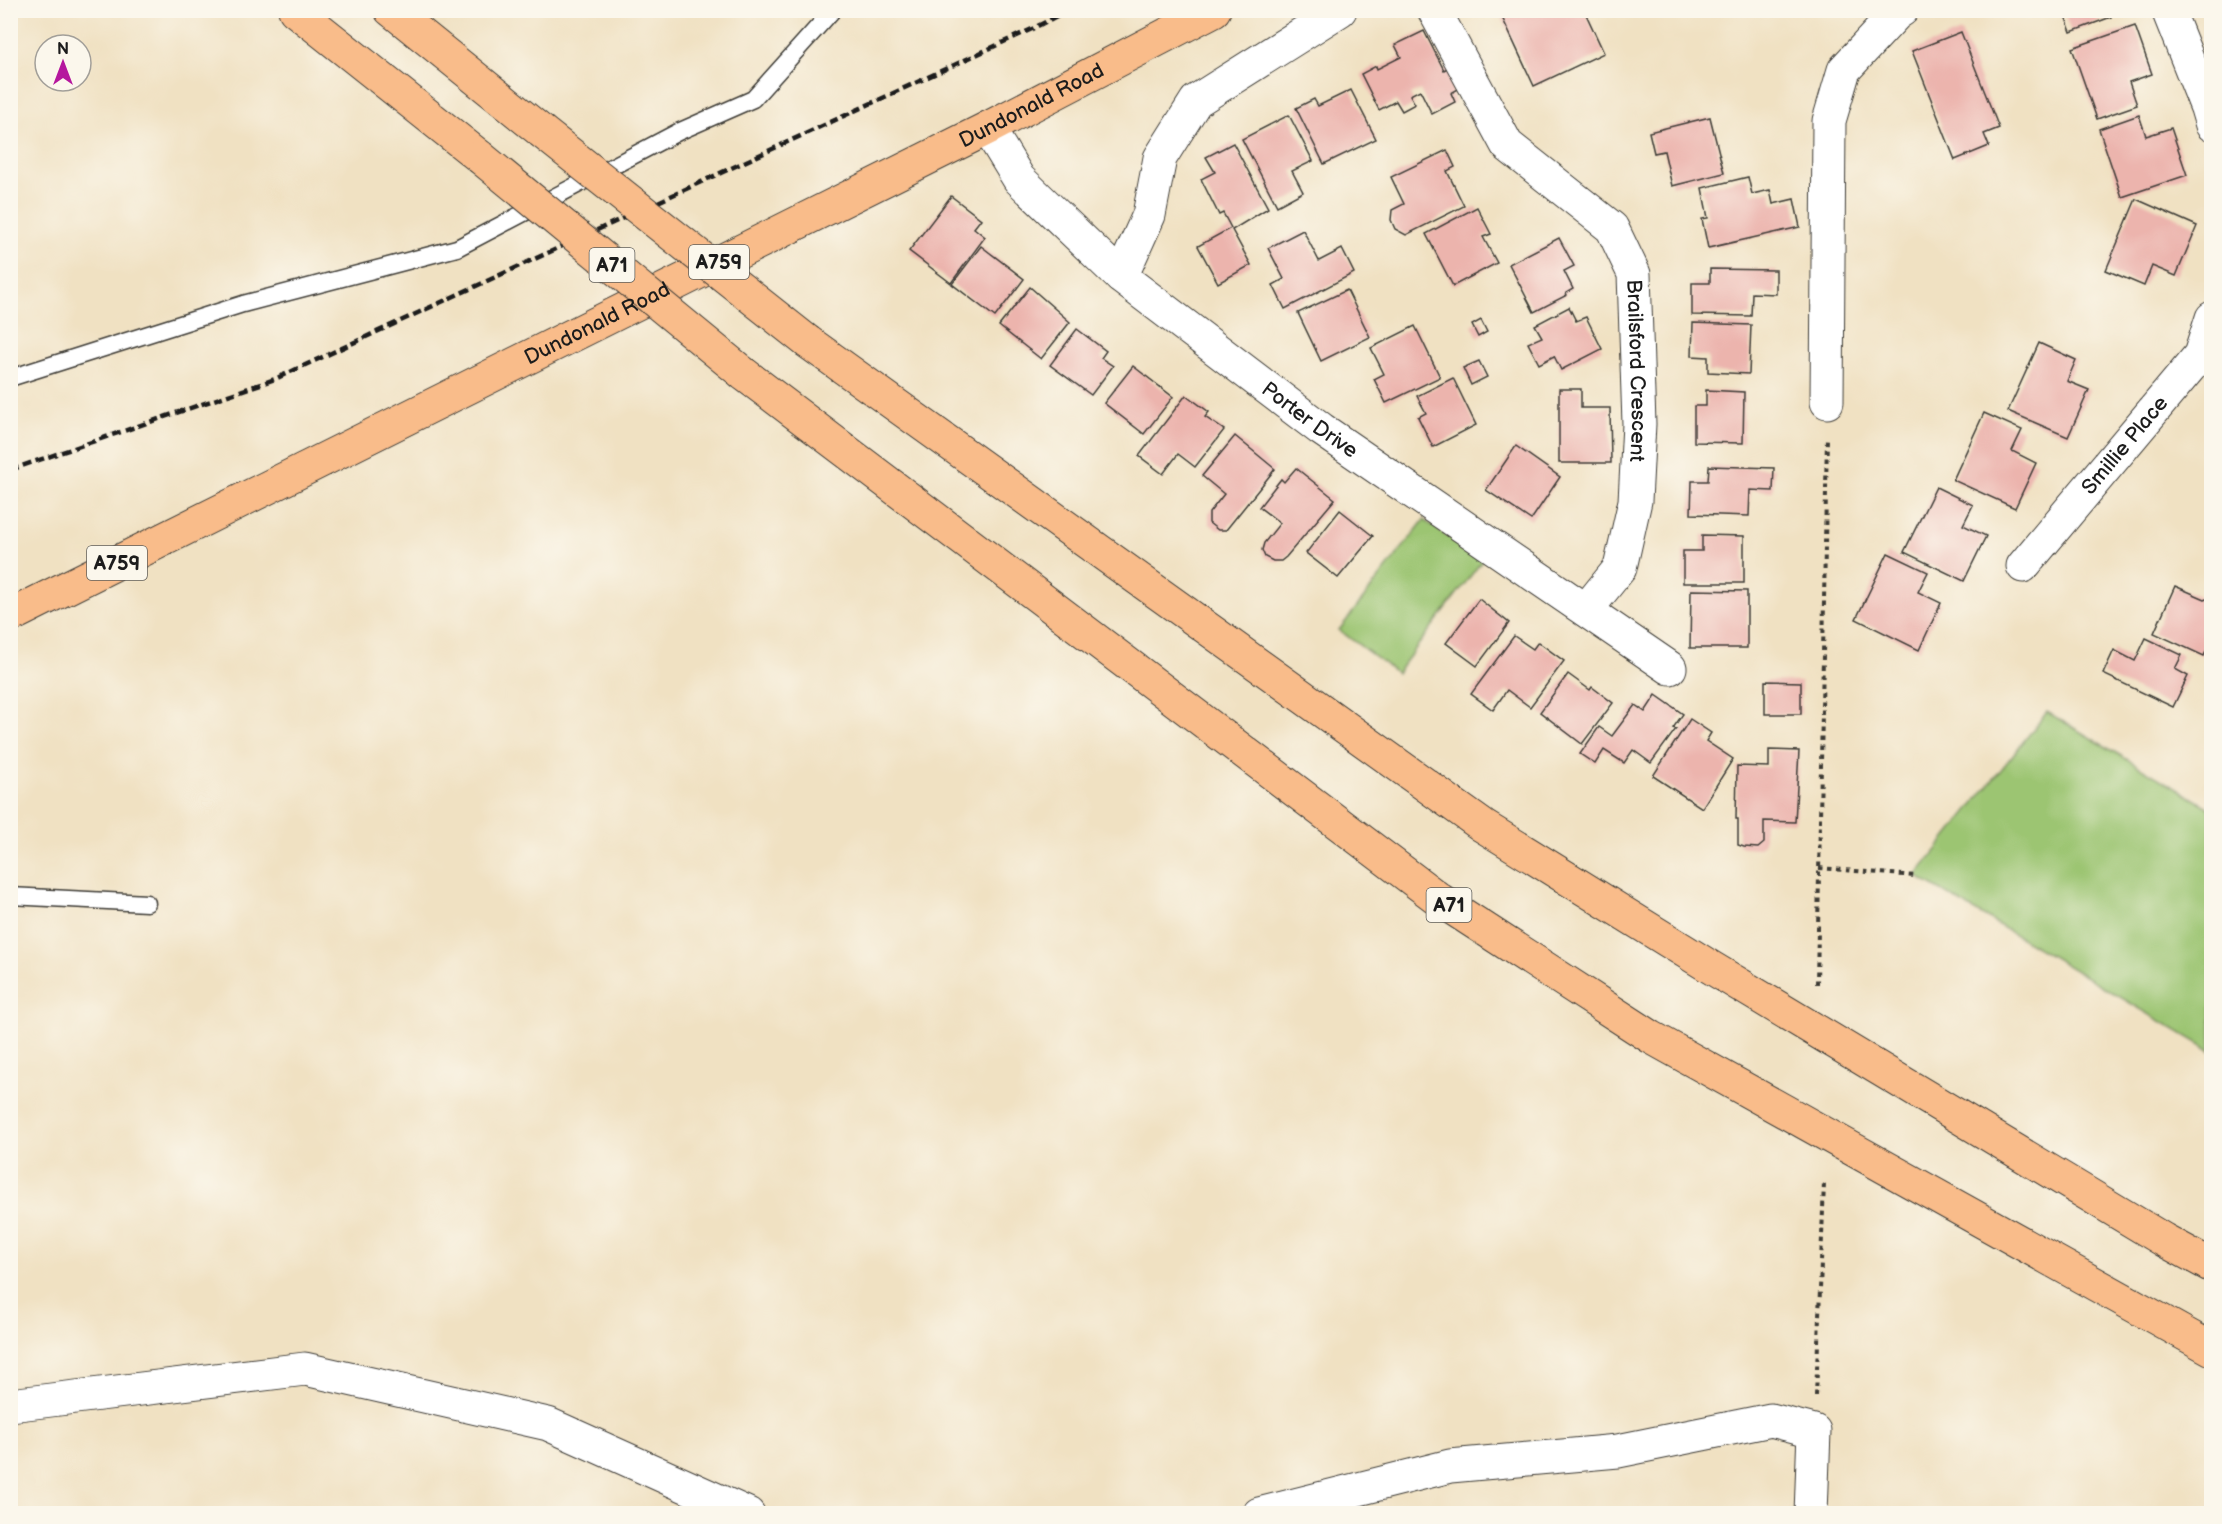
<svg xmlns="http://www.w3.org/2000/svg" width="2222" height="1524" viewBox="0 0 2222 1524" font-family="'Balsamiq Sans',sans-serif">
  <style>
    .green { fill: #9cc572; stroke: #5c7047; stroke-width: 1.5 }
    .building { fill: #ecb4ad }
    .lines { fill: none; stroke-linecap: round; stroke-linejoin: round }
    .service-casing { stroke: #3c3a35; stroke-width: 19 }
    .minor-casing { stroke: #3c3a35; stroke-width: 35 }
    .primary-casing { stroke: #3c3a35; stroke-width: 35 }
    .path { stroke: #3c3a35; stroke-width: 4; stroke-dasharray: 4.5 4.5; stroke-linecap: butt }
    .service { stroke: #fff; stroke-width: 16 }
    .minor { stroke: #fff; stroke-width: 33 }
    .primary { stroke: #f9bc8a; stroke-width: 33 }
    .rail { stroke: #1c1c1c; stroke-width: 4.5; stroke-dasharray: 9 4.5; stroke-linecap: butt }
    .primary-bridge-casing { stroke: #3c3a35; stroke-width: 35; stroke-linecap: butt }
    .primary-bridge { stroke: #f9bc8a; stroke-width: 33 }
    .labels { text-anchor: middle; stroke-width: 4.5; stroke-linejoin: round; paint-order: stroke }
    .shield { fill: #fbf7ec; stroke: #5f5e5a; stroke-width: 1.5 }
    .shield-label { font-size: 20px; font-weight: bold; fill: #1c1c1c }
    .street-label { font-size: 21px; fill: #1c1c1c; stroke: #fbf7ec }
  </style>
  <rect width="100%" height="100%" fill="#fbf7ec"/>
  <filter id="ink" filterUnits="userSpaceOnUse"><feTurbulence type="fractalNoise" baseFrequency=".0167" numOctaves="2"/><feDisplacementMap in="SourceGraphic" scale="12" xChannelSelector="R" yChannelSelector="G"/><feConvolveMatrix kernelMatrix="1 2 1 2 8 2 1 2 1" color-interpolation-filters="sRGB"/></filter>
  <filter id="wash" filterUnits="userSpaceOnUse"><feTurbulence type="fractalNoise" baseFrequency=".008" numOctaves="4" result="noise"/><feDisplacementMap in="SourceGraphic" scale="24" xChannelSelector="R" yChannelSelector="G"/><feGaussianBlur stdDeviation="1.35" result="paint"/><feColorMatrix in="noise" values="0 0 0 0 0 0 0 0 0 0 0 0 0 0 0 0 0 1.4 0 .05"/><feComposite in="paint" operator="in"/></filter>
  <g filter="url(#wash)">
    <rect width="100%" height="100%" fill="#f0e1c2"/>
    <!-- green -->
    <g class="green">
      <polygon points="1424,520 1482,561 1397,673 1339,630"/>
      <polygon points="2047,712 2211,809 2211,1051 1916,876"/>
    </g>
    <g id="blocks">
      <!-- building -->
      <g class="building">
        <polygon points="1510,10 1584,10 1604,53 1534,86 1501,15"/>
        <polygon points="2063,10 2109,10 2111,17 2071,32"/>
        <polygon points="2135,26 2152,74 2129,82 2137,105 2097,119 2072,48"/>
        <polygon points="1424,31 1444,70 1451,66 1462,87 1451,93 1455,102 1432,114 1420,90 1410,95 1415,104 1402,111 1396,101 1379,110 1361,74 1376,66 1377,69 1401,57 1395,45"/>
        <polygon points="1961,32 1999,128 1984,134 1989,146 1955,160 1912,51"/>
        <polygon points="1351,90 1376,139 1324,164 1296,108 1314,99 1318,106"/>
        <polygon points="1289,115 1313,161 1292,171 1303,192 1277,206 1242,139"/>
        <polygon points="2139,115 2146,136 2171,128 2187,175 2122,197 2099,129"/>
        <polygon points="1710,117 1724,173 1672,186 1664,151 1654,153 1649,132"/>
        <polygon points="1233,143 1268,208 1232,230 1251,265 1218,283 1198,246 1231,228 1223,213 1219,215 1201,179 1215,172 1206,157"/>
        <polygon points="1447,150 1455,167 1447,171 1464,206 1406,235 1395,229 1391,220 1392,210 1404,204 1391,177"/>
        <polygon points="1748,177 1752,194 1770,190 1773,204 1794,199 1800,227 1708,248 1702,219 1708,218 1702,188"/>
        <polygon points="951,196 981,219 974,228 985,237 951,283 909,251"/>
        <polygon points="2136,199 2197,226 2176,276 2152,266 2144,286 2106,270"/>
        <polygon points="1477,207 1491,234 1483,237 1497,263 1453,286 1426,234"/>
        <polygon points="1303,230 1319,261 1342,249 1354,273 1285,309 1273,285 1284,279 1268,248"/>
        <polygon points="1559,238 1574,266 1564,271 1573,289 1566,293 1567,295 1534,312 1509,264"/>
        <polygon points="981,246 1024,279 995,317 952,284"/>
        <polygon points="1710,269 1776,270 1776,294 1752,293 1751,316 1692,315 1692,283 1710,283"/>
        <polygon points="1030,287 1070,322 1041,359 999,326"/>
        <polygon points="1347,290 1370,337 1321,361 1298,313"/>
        <polygon points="1569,307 1576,321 1586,317 1602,349 1561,370 1554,356 1539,364 1528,343 1542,337 1535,325"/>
        <polygon points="1481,320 1487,332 1478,337 1472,325"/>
        <polygon points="1693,323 1751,325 1749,374 1708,372 1708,357 1692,356"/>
        <polygon points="1415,326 1440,377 1386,403 1374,379 1384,374 1371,348"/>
        <polygon points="1077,329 1106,351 1101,358 1113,366 1091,395 1050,365"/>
        <polygon points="2039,343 2076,360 2067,381 2089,390 2068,437 2008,411"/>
        <polygon points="1479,361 1487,377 1471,385 1463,368"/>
        <polygon points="1133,366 1173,397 1144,434 1104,403"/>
        <polygon points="1453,378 1476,425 1433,447 1418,417 1426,413 1417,396"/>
        <polygon points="1559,389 1581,389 1581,408 1610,408 1611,463 1559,463"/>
        <polygon points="1706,390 1744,392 1743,443 1694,442 1694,406 1706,406"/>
        <polygon points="1186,395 1209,412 1205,417 1224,430 1195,467 1178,454 1163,474 1139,456"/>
        <polygon points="1984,413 2022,430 2012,451 2036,463 2015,508 1953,480"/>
        <polygon points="1235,436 1275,469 1226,530 1218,530 1209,523 1209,513 1224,494 1202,476"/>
        <polygon points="1516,446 1560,477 1531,520 1486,490"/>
        <polygon points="1709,466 1774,468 1773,491 1750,490 1749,516 1691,514 1692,481 1708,481"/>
        <polygon points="1296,468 1335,499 1286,557 1281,561 1273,561 1265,557 1262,550 1264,543 1280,523 1259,507 1281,479 1284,482"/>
        <polygon points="1936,487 1973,505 1963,525 1986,536 1964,581 1904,552"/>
        <polygon points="1340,510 1373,536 1338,578 1306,553"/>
        <polygon points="1702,535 1744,536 1744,583 1683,583 1683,551 1702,551"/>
        <polygon points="1888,553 1928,572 1918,592 1941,603 1919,650 1856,619"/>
        <polygon points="2175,586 2212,602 2212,638 2204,656 2154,633"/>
        <polygon points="1691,590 1747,591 1747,648 1690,648"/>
        <polygon points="1479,599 1509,623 1477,666 1446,643"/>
        <polygon points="1514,636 1533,649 1538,642 1564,661 1530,707 1507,690 1493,710 1471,694"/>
        <polygon points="2146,638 2182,655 2175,669 2188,676 2173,707 2103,674 2114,650 2135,661"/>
        <polygon points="1568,674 1590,690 1592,687 1613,703 1582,744 1540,712"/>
        <polygon points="1765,681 1801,682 1801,714 1765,714"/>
        <polygon points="1656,695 1683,714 1673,728 1676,729 1651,763 1633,750 1624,763 1604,750 1595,764 1580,754 1599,727 1612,736 1635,705 1645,712"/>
        <polygon points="1690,719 1711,733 1706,741 1733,759 1702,808 1653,776"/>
        <polygon points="1769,750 1799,751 1795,822 1764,821 1764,843 1758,848 1744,847 1738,845 1738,819 1736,819 1737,766 1769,767"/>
      </g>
    </g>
  </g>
  <g filter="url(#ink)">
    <use href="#blocks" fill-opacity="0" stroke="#3c3a35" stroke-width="1.5"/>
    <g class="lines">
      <!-- service casing -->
      <g class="service-casing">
        <g id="service">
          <polyline points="10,378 243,304 457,248 678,132 753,99 833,10"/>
          <polyline points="10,896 147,903"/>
        </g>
      </g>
      <!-- minor casing -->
      <g class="minor-casing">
        <g id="minor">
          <path id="s1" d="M1434 10 1507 145 1612 228 1634 274 1639 424 1635 501 1620 568 1586 610"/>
          <polyline points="2168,10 2207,108 2212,125"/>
          <path id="s2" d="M988 128 1019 179 1121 277 1321 429 1670 668"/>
          <polyline points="1121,277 1149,215 1160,158 1196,101 1340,10"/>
          <polyline points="1827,402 1829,121 1844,70 1896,14 1902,10"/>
          <path id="s3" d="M2023 566 2200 355 2212 318"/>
          <polyline points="10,1405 305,1369 548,1424 748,1514"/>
          <polyline points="1259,1514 1450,1466 1618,1451 1771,1420 1814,1431 1811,1514"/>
        </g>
      </g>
      <!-- primary casing -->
      <g class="primary-casing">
        <g id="primary">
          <polyline points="295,10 480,157"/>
          <polyline points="391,10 541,131"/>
          <polyline points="808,342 1483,826 1712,968 2164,1240 2212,1266"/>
          <polyline points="744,374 1440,900 1651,1037 2212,1349"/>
          <path id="s4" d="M10 616 988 128 1214 10"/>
        </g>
      </g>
      <!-- path -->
      <g class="path">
        <polyline points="1819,868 1916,876"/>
        <polyline points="1817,984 1827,436"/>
        <polyline points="1816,1396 1824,1183"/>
      </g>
      <!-- service -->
      <use href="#service" class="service"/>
      <!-- minor -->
      <use href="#minor" class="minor"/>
      <!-- primary -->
      <use href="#primary" class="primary"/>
      <!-- rail -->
      <polyline class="rail" points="10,470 275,379 1034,28 1068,10"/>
      <!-- primary-bridge casing -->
      <g class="primary-bridge-casing">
        <g id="primary-bridge">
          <polyline points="541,131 808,342"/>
          <polyline points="480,157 744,374"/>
        </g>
      </g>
      <!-- primary-bridge -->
      <use href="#primary-bridge" class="primary-bridge"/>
    </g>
  </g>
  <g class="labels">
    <!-- shield labels -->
    <g class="shield">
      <rect x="689" y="245" width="60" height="34" rx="4.5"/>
      <rect x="589.5" y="248" width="45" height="34" rx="4.5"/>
      <rect x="87" y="546" width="60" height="34" rx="4.5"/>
      <rect x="1426.5" y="888" width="45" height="34" rx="4.5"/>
    </g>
    <g class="shield-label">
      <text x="719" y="269">A759</text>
      <text x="612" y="272">A71</text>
      <text x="117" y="570">A759</text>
      <text x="1449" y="912">A71</text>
    </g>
    <!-- street labels -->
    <g class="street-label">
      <text dy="7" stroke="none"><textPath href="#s4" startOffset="1142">Dundonald Road</textPath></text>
      <text dy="7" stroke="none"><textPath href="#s4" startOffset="656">Dundonald Road</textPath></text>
      <text dy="7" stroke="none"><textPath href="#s1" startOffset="435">Brailsford Crescent</textPath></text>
      <text dy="7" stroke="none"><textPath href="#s2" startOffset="438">Porter Drive</textPath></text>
      <text dy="7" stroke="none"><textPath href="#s3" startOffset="158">Smillie Place</textPath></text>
    </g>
  </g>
  <!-- margin -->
  <rect width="2222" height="1524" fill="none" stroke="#fbf7ec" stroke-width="36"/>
  <!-- north arrow -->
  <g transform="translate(63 63)"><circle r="28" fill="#fbf7ec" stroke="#a29f99" stroke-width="1.5"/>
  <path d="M0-4.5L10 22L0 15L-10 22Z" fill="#b5179e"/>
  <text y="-9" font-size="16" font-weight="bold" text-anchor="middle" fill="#1c1c1c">N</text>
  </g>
</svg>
